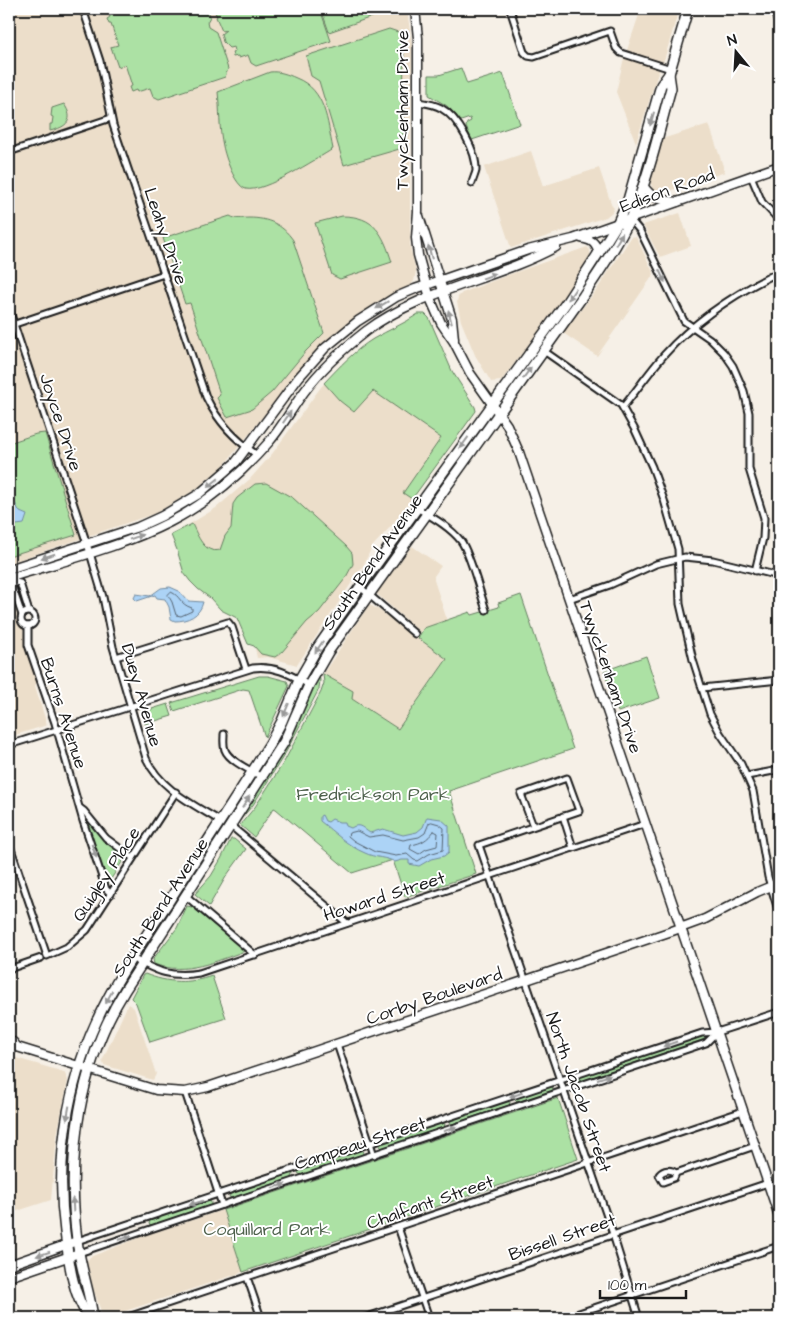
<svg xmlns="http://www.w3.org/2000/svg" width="788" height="1327" viewBox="0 0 788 1327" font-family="'Architects Daughter',sans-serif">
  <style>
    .built { fill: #ecdeca }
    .green { fill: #ace1a4; stroke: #647e60 }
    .water { fill: #acd3f6; stroke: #728a9f }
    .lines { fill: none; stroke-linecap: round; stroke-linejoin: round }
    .shore { stroke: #566573; stroke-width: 1 }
    .street-casing { stroke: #1c1c1c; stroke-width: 9 }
    .secondary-casing { stroke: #1c1c1c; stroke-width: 11 }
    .primary-casing { stroke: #1c1c1c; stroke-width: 12 }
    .street { stroke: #fff; stroke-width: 5 }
    .secondary { stroke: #fff; stroke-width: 8 }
    .primary { stroke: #fff; stroke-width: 9 }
    .oneway { fill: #999 }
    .labels { text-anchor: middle; stroke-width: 4; stroke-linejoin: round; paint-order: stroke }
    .street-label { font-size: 18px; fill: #1c1c1c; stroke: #fff }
    .park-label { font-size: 18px; fill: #4e614c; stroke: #fff }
  </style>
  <rect width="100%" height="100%" fill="#f6f0e7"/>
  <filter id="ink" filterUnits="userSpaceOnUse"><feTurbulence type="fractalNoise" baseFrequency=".02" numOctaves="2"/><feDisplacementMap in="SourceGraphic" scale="10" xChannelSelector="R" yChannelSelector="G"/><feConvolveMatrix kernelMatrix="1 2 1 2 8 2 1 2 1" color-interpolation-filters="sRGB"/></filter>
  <g filter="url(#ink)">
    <!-- built -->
    <g class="built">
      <polygon points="9,9 407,9 412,46 410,173 410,247 416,271 414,281 411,285 353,320 321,347 302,368 224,465 195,490 156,513 9,563"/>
      <polygon points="641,9 679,9 665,57 657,76 636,143 616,92 623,62"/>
      <polygon points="709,124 725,172 663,193 659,193 653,190 650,181 662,139"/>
      <polygon points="531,151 543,186 599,168 612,206 614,208 612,212 606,217 511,248 484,167"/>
      <polygon points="680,213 691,246 660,257 643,225"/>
      <polygon points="632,236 636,237 654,274 597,356 563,333 598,288"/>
      <polygon points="587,247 590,250 590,257 557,307 501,381 491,382 475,355 461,321 457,302 458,297 462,293 508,275"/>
      <polygon points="418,314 425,314 429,318 452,371 475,407 476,411 393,524 372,547 364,564 297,665 268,657 257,658 250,623 182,549 177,532 216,508 250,479 272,454 321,387 344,362 372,339 402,324"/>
      <polygon points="412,546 441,566 434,576 434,580 447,620 424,628 421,633 377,594 377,592"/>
      <polygon points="11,590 18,619 23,629 26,651 37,682 35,686 47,725 9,737 9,591"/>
      <polygon points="369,605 376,608 447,659 398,729 352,699 352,691 323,674"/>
      <polygon points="128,1004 134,1008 156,1074 153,1080 104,1065 102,1061"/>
      <polygon points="9,1056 64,1072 68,1080 57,1135 51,1200 14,1212 9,1198 11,1195 9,1188"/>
      <polygon points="223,1210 243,1272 104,1318 103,1317 93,1288 87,1262 90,1257 146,1235"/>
    </g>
    <!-- green -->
    <g class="green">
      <polygon points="107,9 208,9 210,17 207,22 208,27 216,32 228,69 225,77 159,99 153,96 150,88 137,92 136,90 131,92 129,87 132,86 125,64 118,67 111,47 118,45 111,24 109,24 107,19 110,17"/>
      <polygon points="213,9 320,9 331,41 256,66 251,63 248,55 239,58 238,56 233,57 232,52 235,51 234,47 229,48 223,42 221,34 226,30 222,31 216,17 217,17 215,12 219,9 214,11"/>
      <polygon points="321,9 392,9 392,10 329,32"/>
      <polygon points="389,29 404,34 403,148 344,165 319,81 311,76 306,56"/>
      <polygon points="461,68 467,84 503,73 520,124 472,140 466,127 467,123 471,121 470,118 461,121 447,106 429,95 429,75 439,75"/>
      <path d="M270 72C279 71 287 74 296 78 326 90 327 121 333 149 316 159 264 193 246 189 235 186 225 157 223 146 219 129 220 110 218 92Z"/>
      <path d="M64 104C75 120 67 127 50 131V124H52L53 117 51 116 52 108Z"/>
      <path d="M230 216C237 220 241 218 249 218 268 218 282 224 293 240L324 333 306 351 272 392 252 409 227 417 217 398 220 395 219 391 190 303 185 304 163 238Z"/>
      <path d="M342 216C375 216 383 234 392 262L340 279 332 275 315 223Z"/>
      <path d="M418 314H425L429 318 452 371 475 407 476 411 412 499 403 493 441 438 373 391 354 412 340 401 324 383C339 367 355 350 373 339 388 330 404 324 418 314Z"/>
      <polygon points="45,433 76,535 9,556 9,443 36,434"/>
      <path d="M266 483 293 498 346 546 352 553 353 564 345 579 319 612 307 622 282 652 275 657 261 654 254 646 248 644 237 618 221 610 210 598 198 589 190 581 184 573 177 550 171 535 192 524C198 536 204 554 220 550L225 536 231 528 233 504 237 498 255 484Z"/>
      <polygon points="521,595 573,749 449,791 476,874 405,897 393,860 352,873 276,809 274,808 254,837 240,825 255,807 284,762 321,692 324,683 323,674 353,691 352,699 398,729 447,659 418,638 424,628 470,612 472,615 499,607 498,603"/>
      <polygon points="646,656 660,698 618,712 604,671"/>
      <polygon points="319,675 320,680 319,689 286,752 253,805 238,822"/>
      <polygon points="259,676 268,676 287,681 289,686 265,737 249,690 243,689 174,711 171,703"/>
      <polygon points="168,704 172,716 145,724 142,712"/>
      <polygon points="86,819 107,841 126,856 107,885"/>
      <polygon points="231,839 234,839 246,849 227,875 209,906 195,894 211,876 221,859"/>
      <path d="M187 906 192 907 245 951C216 961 185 976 154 964L153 959 177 928Z"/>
      <path d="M145 974C168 983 189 984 212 976L226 1018 150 1042 136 1003 131 998 143 975Z"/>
      <polygon points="704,1035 705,1039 573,1084 570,1081 571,1079"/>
      <polygon points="551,1086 553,1087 552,1091 517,1102 515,1100 517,1097"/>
      <polygon points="558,1098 578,1159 243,1272 223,1210"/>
      <polygon points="507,1101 510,1102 509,1105 452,1124 450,1123 451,1119"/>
      <polygon points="442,1123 445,1124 444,1127 382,1148 380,1146 380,1143"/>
      <polygon points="361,1150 363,1152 362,1155 301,1175 298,1173 299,1170"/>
      <polygon points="290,1173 293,1174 292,1178 232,1198 229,1197 231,1193"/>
      <polygon points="209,1201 211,1202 211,1205 152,1225 149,1224 150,1220"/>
    </g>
    <!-- water -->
    <g class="water">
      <polygon points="9,493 20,512 27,515 24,524 9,526"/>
      <path d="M170 587 179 591 188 601 203 602C200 616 187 621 175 621L171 619 169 607 165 599 157 598 155 595 137 601 134 598 136 594 150 596 161 588Z"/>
      <path d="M322 815 325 821 328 822 332 819 339 822H345L346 826 351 828C360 822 363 829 370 833L383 829 403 835 417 832 423 827 427 817 441 819 449 826V852L444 856 431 859 419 866 409 864V860H402L395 862C386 857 375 858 365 853 348 846 334 832 320 821V816Z"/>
    </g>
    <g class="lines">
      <!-- shore -->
      <g class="shore">
        <path d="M171 592C181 596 179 604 192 608V611L181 616 176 615 172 602 168 595Z"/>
        <polygon points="432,822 439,824 444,828 443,850 429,854 418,861 414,860 407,854 396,856 375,852 354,841 348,836 349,833 357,831 369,837 383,835 403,840 419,837 425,833 429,823"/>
        <path d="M434 831 438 833 437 846 426 849 419 854 410 849 411 845C422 843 427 840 434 831Z"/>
      </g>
      <!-- street casing -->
      <g class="street-casing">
        <g id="street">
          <path d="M83 9 100 61 113 125 206 397C218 422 235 439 257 455"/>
          <polyline points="510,9 524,52 528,56 534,57 610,31 616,48 621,53 671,69"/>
          <polyline points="774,9 779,27"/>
          <path d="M418 102C425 103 434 104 441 108 458 117 477 152 476 171 475 175 473 179 472 183"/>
          <polyline points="9,152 111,118"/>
          <polyline points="751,176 762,202 779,220"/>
          <polyline points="630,219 640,231 684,321 710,339 724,353 733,366 744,391 749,413 749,469 764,518 763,538 755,571"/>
          <path d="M9 309 90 553 103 597 113 647 146 758C160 789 193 804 220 821"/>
          <polyline points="9,326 164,274"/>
          <polyline points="544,351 621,405 635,430 652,467 664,500 678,549 680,604 693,660 710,714 720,733 741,764 753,791 768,877 779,913"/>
          <path d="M623 407C637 390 649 372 664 355 696 319 736 293 779 272"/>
          <path d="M417 508C432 517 450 527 461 541 470 553 480 593 486 610"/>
          <polyline points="14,577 15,582 12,586 22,615"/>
          <polyline points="15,582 20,583 29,612"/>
          <polyline points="360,587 415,634"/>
          <polyline points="569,599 610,585 656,564 685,557 713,560 779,576"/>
          <circle cx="28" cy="619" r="7"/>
          <polyline points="28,626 28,645 55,723 83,821 106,889 111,894"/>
          <polyline points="116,657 228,622 232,627 246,669"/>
          <polyline points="702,688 779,680"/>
          <path d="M224 734C224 739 223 745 225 750 229 761 252 771 262 777"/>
          <path d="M9 745 253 668C275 665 291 675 309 685"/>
          <polyline points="747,776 779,770"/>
          <polyline points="80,808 84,811 106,838 133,858"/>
          <polyline points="563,816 573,848"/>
          <polyline points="231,826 347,923"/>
          <polyline points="533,826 521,794 567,778 579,811 479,845 611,1228 639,1318"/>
          <polyline points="9,843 47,956 67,947 87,930 176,792"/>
          <polyline points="186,896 255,955"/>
          <path d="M132 958C157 971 170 978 199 973L645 824"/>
          <polyline points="9,969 41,958"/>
          <polyline points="337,1044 374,1155"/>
          <polyline points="185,1092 222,1205"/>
          <path d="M676 1173 674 1178 663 1182 659 1175C664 1169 671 1169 676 1173L755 1146"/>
          <polyline points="398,1227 429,1318"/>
          <polyline points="77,1241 702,1033 717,1032 779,1012"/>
          <polyline points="79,1253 706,1043 717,1032"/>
          <polyline points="247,1277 261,1318"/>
          <polyline points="125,1318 743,1111"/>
          <polyline points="364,1318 768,1183"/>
          <polyline points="564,1318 779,1246"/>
        </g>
      </g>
      <!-- secondary casing -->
      <g class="secondary-casing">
        <g id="secondary">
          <polyline points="415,9 418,38 418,211 416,238 418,255 430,298 441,323 454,342 470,373 507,425 519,452 779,1216"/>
          <path d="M643 185C651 199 662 200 677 202"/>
          <polyline points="419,216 452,319 454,339"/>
          <path d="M581 238C592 240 595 242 599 253"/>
          <polyline points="9,569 138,527 162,516 199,494 236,462 299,377 325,348 358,321 396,297 415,289 528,250 573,239 779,166"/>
          <path d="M9 578C62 561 119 548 170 522 207 503 241 474 269 442 282 427 292 408 304 392 321 369 343 349 366 331 422 289 495 280 556 247"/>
          <polyline points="9,1041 13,1042 17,1047 9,1047"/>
          <polyline points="17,1047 156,1090 185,1092 208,1087 672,931 705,919 757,892 779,883"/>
          <polyline points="9,1265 77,1241"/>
          <polyline points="9,1277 79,1253"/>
        </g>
      </g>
      <!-- primary casing -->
      <g class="primary-casing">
        <g id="primary">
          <path d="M89 1318C72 1294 69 1261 65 1232 54 1151 70 1069 108 998 126 964 148 933 169 901 202 849 236 798 269 745L282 721 299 680 318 647 360 587 566 303 607 240 617 224 628 200 661 85 669 74 688 9"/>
          <path d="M93 1318C90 1292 80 1267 77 1240 66 1155 79 1064 125 990L284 742 309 685 328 652 583 296C603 266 624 236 637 203 652 166 660 126 671 88L669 74"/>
        </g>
      </g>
      <!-- street -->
      <use href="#street" class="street"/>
      <!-- secondary -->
      <use href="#secondary" class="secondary"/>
      <!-- primary -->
      <use href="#primary" class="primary"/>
    </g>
    <!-- one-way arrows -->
    <defs><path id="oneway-solid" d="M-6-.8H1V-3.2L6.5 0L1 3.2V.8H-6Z" transform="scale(1.25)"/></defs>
    <g class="oneway">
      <use href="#oneway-solid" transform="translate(652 119) rotate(106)"/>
      <use href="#oneway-solid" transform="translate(619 239) rotate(-60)"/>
      <use href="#oneway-solid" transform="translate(430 252) rotate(-105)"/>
      <use href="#oneway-solid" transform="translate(489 276) rotate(-20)"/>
      <use href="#oneway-solid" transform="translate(662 276) rotate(65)"/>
      <use href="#oneway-solid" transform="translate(572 294) rotate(124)"/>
      <use href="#oneway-solid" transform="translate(382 305) rotate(149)"/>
      <use href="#oneway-solid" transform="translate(450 317) rotate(-104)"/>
      <use href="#oneway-solid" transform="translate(527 373) rotate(-54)"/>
      <use href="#oneway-solid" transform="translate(287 417) rotate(-56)"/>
      <use href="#oneway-solid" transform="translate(464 443) rotate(126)"/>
      <use href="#oneway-solid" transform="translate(213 483) rotate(141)"/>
      <use href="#oneway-solid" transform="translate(136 537) rotate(-20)"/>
      <use href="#oneway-solid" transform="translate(48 556) rotate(162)"/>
      <use href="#oneway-solid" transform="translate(319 647) rotate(124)"/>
      <use href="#oneway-solid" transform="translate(286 710) rotate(113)"/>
      <use href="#oneway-solid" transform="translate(246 802) rotate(-58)"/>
      <use href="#oneway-solid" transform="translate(94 851) rotate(71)"/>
      <use href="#oneway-solid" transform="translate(109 997) rotate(118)"/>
      <use href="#oneway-solid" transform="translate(670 1044) rotate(161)"/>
      <use href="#oneway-solid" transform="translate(604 1077) rotate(-18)"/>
      <use href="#oneway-solid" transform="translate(516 1095) rotate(161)"/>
      <use href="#oneway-solid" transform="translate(68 1113) rotate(100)"/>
      <use href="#oneway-solid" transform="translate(450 1129) rotate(-19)"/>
      <use href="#oneway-solid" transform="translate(279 1186) rotate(-18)"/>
      <use href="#oneway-solid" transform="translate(196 1203) rotate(162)"/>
      <use href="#oneway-solid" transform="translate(73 1205) rotate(-93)"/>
      <use href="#oneway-solid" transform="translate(125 1238) rotate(-18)"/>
      <use href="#oneway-solid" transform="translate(43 1254) rotate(162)"/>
    </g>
  </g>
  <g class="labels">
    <!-- street labels -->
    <g class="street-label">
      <text transform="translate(402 110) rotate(-90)" y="6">Twyckenham Drive</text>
      <text transform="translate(667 190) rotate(-20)" y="6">Edison Road</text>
      <text transform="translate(166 236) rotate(71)" y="6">Leahy Drive</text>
      <text transform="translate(61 422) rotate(72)" y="6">Joyce Drive</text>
      <text transform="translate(372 562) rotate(-55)" y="6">South Bend Avenue</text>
      <text transform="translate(611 677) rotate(71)" y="6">Twyckenham Drive</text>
      <text transform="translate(142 695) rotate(74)" y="6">Duey Avenue</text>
      <text transform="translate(64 713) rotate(72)" y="6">Burns Avenue</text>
      <text transform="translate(106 874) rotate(-57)" y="6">Quigley Place</text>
      <text transform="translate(384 896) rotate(-18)" y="6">Howard Street</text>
      <text transform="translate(160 907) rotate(-57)" y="6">South Bend Avenue</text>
      <text transform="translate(434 996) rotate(-19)" y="6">Corby Boulevard</text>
      <text transform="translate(579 1092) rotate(71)" y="6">North Jacob Street</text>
      <text transform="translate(360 1143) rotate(-18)" y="6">Campeau Street</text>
      <text transform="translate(430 1202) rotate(-19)" y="6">Chalfant Street</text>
      <text transform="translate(562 1237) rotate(-19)" y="6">Bissell Street</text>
    </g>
    <!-- park labels -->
    <g class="park-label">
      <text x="373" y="800">Fredrickson Park</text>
      <text x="267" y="1235">Coquillard Park</text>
    </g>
  </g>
  <!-- margin -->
  <rect width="788" height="1327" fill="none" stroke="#fff" stroke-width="30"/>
  <rect x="15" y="15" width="758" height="1297" fill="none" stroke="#1c1c1c" stroke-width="2" filter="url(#ink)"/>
  <!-- north arrow -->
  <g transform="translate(736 52) rotate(342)" stroke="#ffffff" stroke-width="4" paint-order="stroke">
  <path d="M0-4L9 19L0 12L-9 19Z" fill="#1c1c1c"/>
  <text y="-8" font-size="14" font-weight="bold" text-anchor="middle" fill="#1c1c1c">N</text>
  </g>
  <!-- scale -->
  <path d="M600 1290v8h86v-8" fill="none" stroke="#1c1c1c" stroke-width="2.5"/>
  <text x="608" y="1290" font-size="15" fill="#1c1c1c" stroke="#ffffff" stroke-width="4" paint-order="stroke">100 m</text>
</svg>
